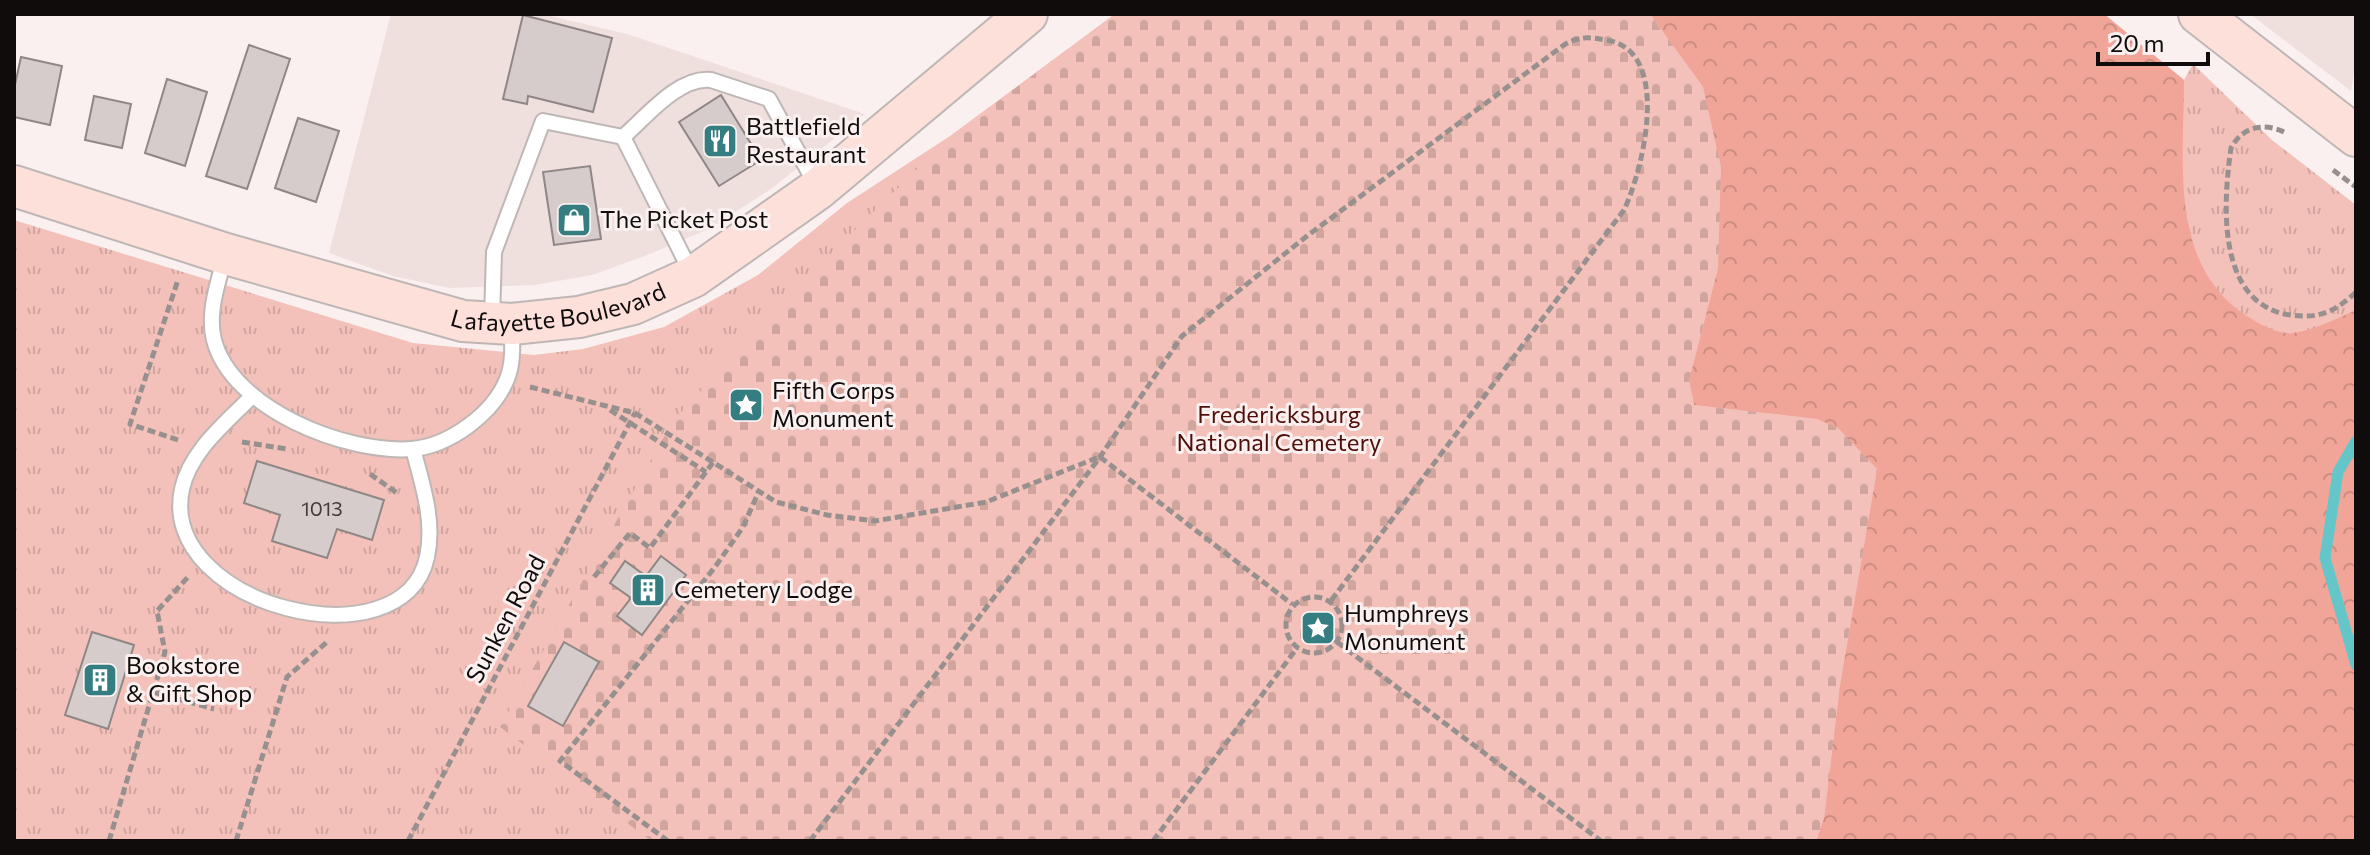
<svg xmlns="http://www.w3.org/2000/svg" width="2370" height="855" viewBox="0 0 2370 855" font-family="Commissioner,sans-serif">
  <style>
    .built { fill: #f0e0dd }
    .grass { fill: url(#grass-tufts) }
    .forest { fill: url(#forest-crowns) }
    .cemetery { fill: url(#cemetery-stones) }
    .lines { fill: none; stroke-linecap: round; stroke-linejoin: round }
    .stream { stroke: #65c6ca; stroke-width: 11 }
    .building { fill: #d5cccb; stroke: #8f8786; stroke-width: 2 }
    .lane-casing { stroke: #bfb7b5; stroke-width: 18 }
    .secondary-casing { stroke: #bfb7b5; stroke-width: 44 }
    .path { stroke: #97908f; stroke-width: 5; stroke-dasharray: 8 4; stroke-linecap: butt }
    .lane { stroke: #fff; stroke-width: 14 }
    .secondary { stroke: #fee0db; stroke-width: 40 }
    .labels { text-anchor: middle; stroke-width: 6; stroke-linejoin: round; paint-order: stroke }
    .number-label { font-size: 20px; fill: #403c3b }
    .poi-label { font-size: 24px; fill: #0f0c0b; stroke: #f9f0ef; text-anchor: start }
    .street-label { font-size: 24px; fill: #0f0c0b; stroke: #f9f0ef }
    .park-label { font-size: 24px; fill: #4f0e09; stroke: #f9f0ef }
  </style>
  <defs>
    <pattern id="grass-tufts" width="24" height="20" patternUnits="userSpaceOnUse" patternTransform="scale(2)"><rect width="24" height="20" fill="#f3c1b9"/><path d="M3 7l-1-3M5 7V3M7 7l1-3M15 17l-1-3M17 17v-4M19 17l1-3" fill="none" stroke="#cfa59e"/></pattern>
    <pattern id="forest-crowns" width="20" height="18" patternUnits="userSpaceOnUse" patternTransform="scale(2)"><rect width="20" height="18" fill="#f1a599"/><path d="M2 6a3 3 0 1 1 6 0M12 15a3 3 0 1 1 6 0" fill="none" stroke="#cd8d82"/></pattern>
    <pattern id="cemetery-stones" width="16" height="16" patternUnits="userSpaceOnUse" patternTransform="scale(2)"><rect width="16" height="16" fill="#f3c1b9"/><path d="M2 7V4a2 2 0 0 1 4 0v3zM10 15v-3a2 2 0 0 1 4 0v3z" fill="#cfa59e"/></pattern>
  </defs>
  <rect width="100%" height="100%" fill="#f9f0ef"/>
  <!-- built -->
  <g class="built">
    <polygon points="391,14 542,14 627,34 865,114 771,189 709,229 645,256 592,275 535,285 449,288 393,276 329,253"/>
    <polygon points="2250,14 2356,14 2356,62 2351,91"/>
  </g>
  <!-- grass -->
  <polygon class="grass" points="1115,14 2104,14 2184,80 2193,64 2272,140 2356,205 2356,841 14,841 14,220 413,343 534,355 583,349 664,327 758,275 847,203 950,136"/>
  <!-- forest -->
  <path class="forest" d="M1650 14H2104L2184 80C2184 162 2168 265 2247 316 2259 324 2279 335 2293 333 2314 330 2336 319 2356 310V841H1816L1824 818 1840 685 1877 469 1817 419 1694 405 1689 380 1718 268 1703 87Z"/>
  <!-- cemetery -->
  <polygon class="cemetery" points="1115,14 1650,14 1703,87 1721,167 1718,268 1689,380 1694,405 1817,419 1838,428 1877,469 1840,685 1824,818 1816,841 651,841 500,727 673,421 801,283 950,137"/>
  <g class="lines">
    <!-- stream -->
    <polyline class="stream" points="2356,441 2338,472 2325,558 2356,665"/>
  </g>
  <!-- building -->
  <g class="building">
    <polygon points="523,15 612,38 593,112 528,96 527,104 503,99"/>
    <polygon points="249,45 290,59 247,189 206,176"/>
    <polygon points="21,57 62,66 50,125 14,117 14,89"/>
    <polygon points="167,79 207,92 185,166 145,153"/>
    <polygon points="721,95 761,160 719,186 679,122"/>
    <polygon points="94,96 131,104 122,148 85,140"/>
    <polygon points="298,118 339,131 316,202 275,188"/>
    <polygon points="590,166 601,239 554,245 543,172"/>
    <polygon points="257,461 384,500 372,540 337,529 327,558 272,541 280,515 244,503"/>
    <polygon points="661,556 686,575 642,635 617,616 631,598 610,583 625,561 646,576"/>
    <polygon points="92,632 134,645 108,729 65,715"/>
    <polygon points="564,642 599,662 563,726 528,706"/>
  </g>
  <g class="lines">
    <!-- lane casing -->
    <g class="lane-casing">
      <g id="lane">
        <polyline points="623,137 693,276"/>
        <path d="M225 256C218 283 207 313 214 340 232 409 346 454 412 449 449 446 493 414 507 379 514 362 512 342 512 324"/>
        <path d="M492 319 494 252 543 121 623 137C646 117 679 76 711 80L769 99 816 185"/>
        <path d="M251 397C226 423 190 451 182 489 157 606 404 667 427 557 435 521 422 483 413 449"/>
      </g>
    </g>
    <!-- secondary casing -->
    <g class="secondary-casing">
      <g id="secondary">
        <polyline points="2199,14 2356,136"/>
        <path id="s1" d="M14 186 226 254 463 321 512 324 579 317 633 304 693 277 818 189 1027 14"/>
      </g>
    </g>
    <!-- path -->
    <g class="path">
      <path d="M2284 132C2263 122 2242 127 2231 148 2223 203 2216 304 2290 315 2319 319 2335 312 2356 292"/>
      <polyline points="2333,170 2356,187"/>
      <polyline points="530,387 635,413 776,502 827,515 875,521 986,502 1099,457"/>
      <polyline points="610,410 706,472"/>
      <polyline points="178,440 130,424 178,280"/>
      <polyline points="242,442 287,449"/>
      <polyline points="1100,457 1292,604"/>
      <polyline points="370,474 397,493"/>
      <polyline points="594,577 630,533 650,548 714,461"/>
      <circle cx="1314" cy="625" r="28"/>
      <polyline points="1337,642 1601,841"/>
      <polyline points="153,692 214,709"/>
      <polyline points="109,841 165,652 157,611 188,577"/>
      <polyline points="236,841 287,677 328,641"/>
      <polyline points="408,841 635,413"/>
      <polyline points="668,841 560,761 715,567 743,527 759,491"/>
      <path d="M810 841 1100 457 1182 336 1307 236 1564 45C1579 36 1589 37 1606 40 1673 50 1643 170 1624 210L1330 602"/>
      <polyline points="1153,841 1297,648"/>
    </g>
    <!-- lane -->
    <use href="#lane" class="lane"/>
    <!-- secondary -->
    <use href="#secondary" class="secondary"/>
  </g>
  <!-- icons -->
  <defs>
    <g id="restaurant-square" transform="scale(1.8)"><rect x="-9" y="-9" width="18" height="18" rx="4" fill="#347d80" stroke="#f9f0ef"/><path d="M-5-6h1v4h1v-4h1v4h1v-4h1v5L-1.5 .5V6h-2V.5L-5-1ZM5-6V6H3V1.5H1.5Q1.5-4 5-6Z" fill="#fff"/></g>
    <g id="shop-square" transform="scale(1.8)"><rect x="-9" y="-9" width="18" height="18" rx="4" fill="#347d80" stroke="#f9f0ef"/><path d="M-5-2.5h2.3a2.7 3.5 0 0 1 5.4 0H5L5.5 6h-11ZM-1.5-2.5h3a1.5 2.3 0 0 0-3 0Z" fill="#fff"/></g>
    <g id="sight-square" transform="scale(1.8)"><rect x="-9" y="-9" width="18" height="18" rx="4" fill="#347d80" stroke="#f9f0ef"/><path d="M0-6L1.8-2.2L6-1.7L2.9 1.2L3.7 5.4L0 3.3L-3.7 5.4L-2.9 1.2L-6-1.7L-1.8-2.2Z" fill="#fff"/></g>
    <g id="building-square" transform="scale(1.8)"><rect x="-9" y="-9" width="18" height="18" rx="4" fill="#347d80" stroke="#f9f0ef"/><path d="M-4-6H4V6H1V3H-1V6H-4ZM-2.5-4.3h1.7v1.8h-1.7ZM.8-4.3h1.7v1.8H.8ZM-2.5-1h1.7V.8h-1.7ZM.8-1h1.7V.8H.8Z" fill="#fff"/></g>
  </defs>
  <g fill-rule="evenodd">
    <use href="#restaurant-square" x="720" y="141"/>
    <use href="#shop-square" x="574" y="220"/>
    <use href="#sight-square" x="746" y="405"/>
    <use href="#building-square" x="648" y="590"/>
    <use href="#sight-square" x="1318" y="628"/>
    <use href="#building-square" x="100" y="680"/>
  </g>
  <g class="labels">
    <!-- number labels -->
    <g class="number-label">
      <text x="322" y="516">1013</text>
    </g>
    <!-- poi labels -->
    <g class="poi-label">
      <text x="746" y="135">Battlefield<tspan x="746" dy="28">Restaurant</tspan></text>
      <text x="600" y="228">The Picket Post</text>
      <text x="772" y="399">Fifth Corps<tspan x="772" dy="28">Monument</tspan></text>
      <text x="674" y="598">Cemetery Lodge</text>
      <text x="1344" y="622">Humphreys<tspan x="1344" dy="28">Monument</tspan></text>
      <text x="126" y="674">Bookstore<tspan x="126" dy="28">&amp; Gift Shop</tspan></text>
    </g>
    <!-- street labels -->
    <g class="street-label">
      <text dy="8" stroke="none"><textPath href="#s1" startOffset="566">Lafayette Boulevard</textPath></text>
      <text transform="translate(506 619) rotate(-62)" y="8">Sunken Road</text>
    </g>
    <!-- park labels -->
    <g class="park-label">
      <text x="1279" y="423">Fredericksburg<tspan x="1279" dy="28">National Cemetery</tspan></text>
    </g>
  </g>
  <!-- border -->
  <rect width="2370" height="855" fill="none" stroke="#0f0c0b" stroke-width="32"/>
  <!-- scale -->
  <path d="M2098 52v12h110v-12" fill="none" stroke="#0f0c0b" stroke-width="4"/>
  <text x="2110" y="52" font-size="24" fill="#0f0c0b" stroke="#f9f0ef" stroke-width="6" paint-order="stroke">20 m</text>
</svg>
